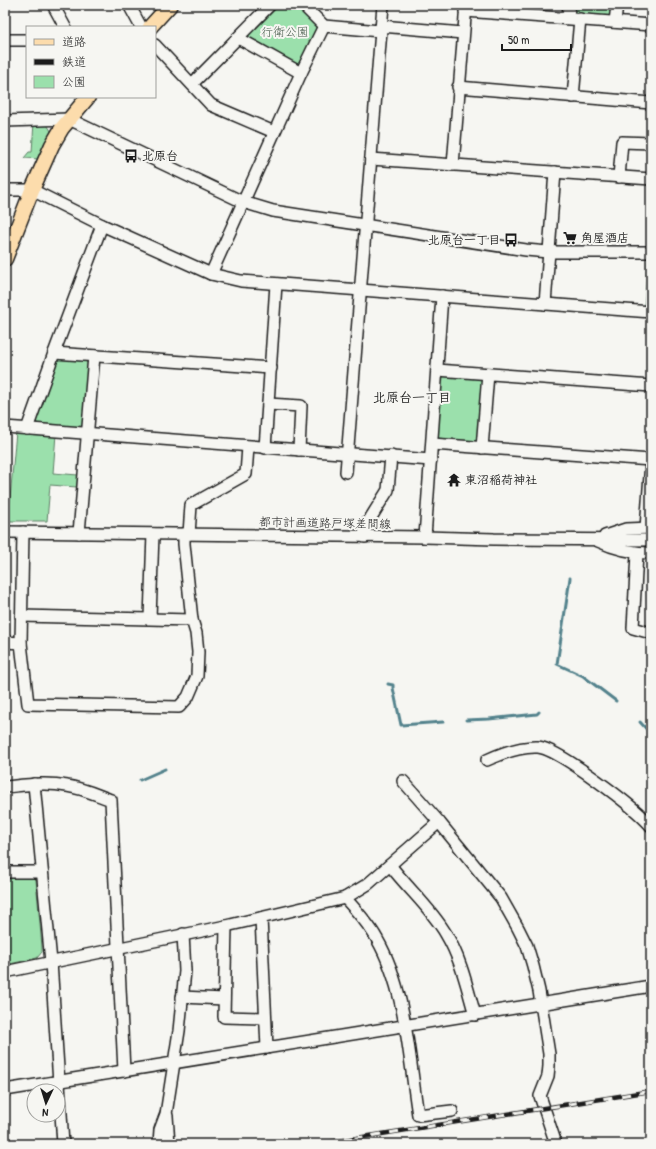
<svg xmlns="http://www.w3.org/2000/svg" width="656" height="1149" viewBox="0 0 656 1149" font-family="'Patrick Hand','Klee One',sans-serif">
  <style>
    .green { fill: #9be0ac; stroke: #5c7e64 }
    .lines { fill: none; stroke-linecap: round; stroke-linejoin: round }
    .stream { stroke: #53828c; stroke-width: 3 }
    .minor-casing { stroke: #1c1c1c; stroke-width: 14 }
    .major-casing { stroke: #1c1c1c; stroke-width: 17 }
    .minor { stroke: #f6f6f2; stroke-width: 11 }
    .major { stroke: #fcdcac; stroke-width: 14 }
    .rail-casing { stroke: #1c1c1c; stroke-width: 4.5 }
    .rail { stroke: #f6f6f2; stroke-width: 3; stroke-dasharray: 9; stroke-linecap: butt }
    .labels { text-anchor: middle; stroke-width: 4; stroke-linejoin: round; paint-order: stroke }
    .park-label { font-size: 12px; fill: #425747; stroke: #f6f6f2 }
    .poi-label { font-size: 12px; font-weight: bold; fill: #1c1c1c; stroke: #f6f6f2; text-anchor: start }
    .street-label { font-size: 12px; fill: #1c1c1c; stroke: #f6f6f2 }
    .neighbourhood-label { font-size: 13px; font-weight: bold; fill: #1c1c1c; stroke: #f6f6f2 }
  </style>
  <rect width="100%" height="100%" fill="#f6f6f2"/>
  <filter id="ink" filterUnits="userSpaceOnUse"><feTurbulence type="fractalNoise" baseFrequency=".025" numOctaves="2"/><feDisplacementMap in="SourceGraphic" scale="8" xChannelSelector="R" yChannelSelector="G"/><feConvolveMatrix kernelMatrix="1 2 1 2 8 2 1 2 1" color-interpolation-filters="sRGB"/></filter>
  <g filter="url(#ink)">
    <!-- green -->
    <g class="green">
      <polygon points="272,5 297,5 316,23 317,31 300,68 244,39 245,34"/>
      <polygon points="572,5 615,5 611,18 576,15 572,9"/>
      <polygon points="34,122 46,123 51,131 40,159 24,158 29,152 32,152"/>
      <polygon points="648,260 651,261 651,308 644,307"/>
      <polygon points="61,358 87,359 89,362 85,426 81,429 35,426 34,419 55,361"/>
      <polygon points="444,375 484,378 478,444 440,441 435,435 439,380"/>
      <polygon points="16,432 56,434 53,473 78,475 77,487 50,485 47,521 8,521"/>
      <polygon points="5,876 33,877 36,880 42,947 42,952 37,958 5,965"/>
    </g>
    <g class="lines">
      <!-- stream -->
      <g class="stream">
        <polyline points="570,578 557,664 583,676 616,701"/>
        <polyline points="388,684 393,685 393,688 401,725 443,722"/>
        <polyline points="466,720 489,719 537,714 539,712"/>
        <polyline points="640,722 651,734"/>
        <polyline points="140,780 165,769"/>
      </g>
      <!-- minor casing -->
      <g class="minor-casing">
        <g id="minor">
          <polyline points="53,5 65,27"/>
          <polyline points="129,5 141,27"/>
          <polyline points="303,5 324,26 380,31"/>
          <polyline points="465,11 651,25"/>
          <polyline points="568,18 569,5"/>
          <polyline points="615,22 617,5"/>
          <polyline points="381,26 463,33"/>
          <polyline points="238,38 301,73"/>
          <polyline points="5,40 27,40"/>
          <polyline points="155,45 211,105 274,132"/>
          <polyline points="192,84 270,5"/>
          <polyline points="458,87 651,103"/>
          <polyline points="573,97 580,19"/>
          <polyline points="5,121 69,119 243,202 273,211 526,250 548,252 651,252"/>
          <polyline points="371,159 651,179"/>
          <polyline points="453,165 466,5"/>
          <polyline points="619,177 622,142 651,143"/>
          <polyline points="5,190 32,190 102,225 211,274 241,281 651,312"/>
          <polyline points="211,274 301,73 324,26"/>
          <polyline points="545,304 555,172"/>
          <polyline points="54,353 271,368"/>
          <polyline points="437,370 651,386"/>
          <polyline points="268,404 301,406 299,450"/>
          <polyline points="5,427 431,460"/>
          <polyline points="27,429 54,353 102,225"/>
          <polyline points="432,444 651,460"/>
          <polyline points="265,448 276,284"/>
          <polyline points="482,448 488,374"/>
          <polyline points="346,472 383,5"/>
          <polyline points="646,528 651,462"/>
          <polyline points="5,532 425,537 494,539 651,540"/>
          <polyline points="23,532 21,643 28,704 179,707 188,697 197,676 198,652 196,633 192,620 184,544 184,534"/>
          <polyline points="79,533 94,356"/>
          <polyline points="189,534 191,505 246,474 248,447"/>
          <polyline points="605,536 626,529 651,528"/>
          <polyline points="365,537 365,527 388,490 391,456"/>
          <polyline points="425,537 442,296"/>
          <path d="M598 541C615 549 632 553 651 553"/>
          <polyline points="637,553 633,628 651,633"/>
          <polyline points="21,616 192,620"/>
          <polyline points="150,618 153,534"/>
          <polyline points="5,642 21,643"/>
          <path d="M487 760C502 753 520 746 538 747 559 749 636 808 651 826"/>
          <polyline points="403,781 439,822"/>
          <polyline points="34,784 51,962 63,1144"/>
          <path d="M5 787C26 785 46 782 67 786 82 788 97 795 111 800L124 1071"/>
          <path d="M390 865C408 889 431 908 446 934 461 959 467 987 475 1015"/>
          <polyline points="5,872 42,872"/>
          <path d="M345 898C356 910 369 924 377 939 406 989 409 1058 418 1115L452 1111"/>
          <polyline points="261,918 267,1048"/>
          <polyline points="226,926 224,1017 265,1018"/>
          <polyline points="5,972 226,926 345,898 368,884 439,822 501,898 518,928 527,946 533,966 539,991 549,1054 549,1066 548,1076 540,1096 556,1144"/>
          <polyline points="182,997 224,999"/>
          <polyline points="5,1090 651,986"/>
          <polyline points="167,1116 169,1144"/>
          <polyline points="159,1144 160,1130 166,1114 179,1031 185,971 183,934"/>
        </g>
      </g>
      <!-- major casing -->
      <g class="major-casing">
        <g id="major">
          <polyline points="150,27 170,5"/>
          <polyline points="5,259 32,190 52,145 62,128 88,97"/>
        </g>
      </g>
      <!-- minor -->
      <use href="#minor" class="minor"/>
      <!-- major -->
      <use href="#major" class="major"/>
      <!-- rail casing -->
      <g class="rail-casing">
        <polyline id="rail" points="319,1144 651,1091"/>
      </g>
      <!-- rail -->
      <use href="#rail" class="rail"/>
    </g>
  </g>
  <!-- icons -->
  <defs>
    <g id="bus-bare" transform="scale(1.08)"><path d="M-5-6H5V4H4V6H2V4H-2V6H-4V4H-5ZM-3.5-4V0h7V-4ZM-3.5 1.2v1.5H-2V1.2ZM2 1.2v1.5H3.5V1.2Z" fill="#1c1c1c" stroke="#f6f6f2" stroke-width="2.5" paint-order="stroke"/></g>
    <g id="supermarket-bare" transform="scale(1.08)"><path d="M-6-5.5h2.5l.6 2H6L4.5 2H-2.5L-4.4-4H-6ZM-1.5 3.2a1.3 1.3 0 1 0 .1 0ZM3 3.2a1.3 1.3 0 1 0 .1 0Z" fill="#1c1c1c" stroke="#f6f6f2" stroke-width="2.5" paint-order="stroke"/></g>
    <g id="temple-bare" transform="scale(1.08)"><path d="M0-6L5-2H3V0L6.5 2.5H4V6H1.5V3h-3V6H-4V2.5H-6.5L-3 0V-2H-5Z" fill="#1c1c1c" stroke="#f6f6f2" stroke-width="2.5" paint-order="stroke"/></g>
  </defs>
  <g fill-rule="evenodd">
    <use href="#bus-bare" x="131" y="156"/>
    <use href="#supermarket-bare" x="570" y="238"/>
    <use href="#bus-bare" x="511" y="240"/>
    <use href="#temple-bare" x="454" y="480"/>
  </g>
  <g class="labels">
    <!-- park labels -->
    <g class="park-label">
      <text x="285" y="36">行衛公園</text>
    </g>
    <!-- poi labels -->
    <g class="poi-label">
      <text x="142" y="160">北原台</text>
      <text x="581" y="242">角屋酒店</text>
      <text x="500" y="244" text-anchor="end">北原台一丁目</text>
      <text x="465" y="484">東沼稲荷神社</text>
    </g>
    <!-- street labels -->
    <g class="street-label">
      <text transform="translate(325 523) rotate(1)" y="4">都市計画道路戸塚差間線</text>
    </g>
    <!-- neighbourhood labels -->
    <g class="neighbourhood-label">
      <text x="412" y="402">北原台一丁目</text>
    </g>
  </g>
  <!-- margin -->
  <rect width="656" height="1149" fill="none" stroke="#f6f6f2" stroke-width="20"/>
  <rect x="10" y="10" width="636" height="1129" fill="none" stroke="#1c1c1c" stroke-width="1.5" filter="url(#ink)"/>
  <!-- legend -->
  <rect x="26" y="26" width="130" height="72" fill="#f6f6f2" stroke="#9f9f9c"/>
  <rect x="34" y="39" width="20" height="6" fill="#fcdcac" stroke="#9f9f9c"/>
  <text x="62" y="46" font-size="12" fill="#1c1c1c">道路</text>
  <rect x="34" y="59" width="20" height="6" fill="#1c1c1c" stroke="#9f9f9c"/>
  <text x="62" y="66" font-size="12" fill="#1c1c1c">鉄道</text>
  <rect x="34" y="76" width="20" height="12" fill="#9be0ac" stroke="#9f9f9c"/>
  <text x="62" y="86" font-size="12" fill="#1c1c1c">公園</text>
  <!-- north arrow -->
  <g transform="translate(46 1103) rotate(184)"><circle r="19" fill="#f6f6f2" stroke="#9f9f9c"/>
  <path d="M0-3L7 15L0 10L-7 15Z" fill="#1c1c1c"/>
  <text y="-6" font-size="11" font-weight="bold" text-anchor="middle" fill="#1c1c1c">N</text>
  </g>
  <!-- scale -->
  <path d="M502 44v6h69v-6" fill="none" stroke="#1c1c1c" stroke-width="2"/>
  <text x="508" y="44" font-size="12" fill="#1c1c1c" stroke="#f6f6f2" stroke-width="3" paint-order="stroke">50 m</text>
</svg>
